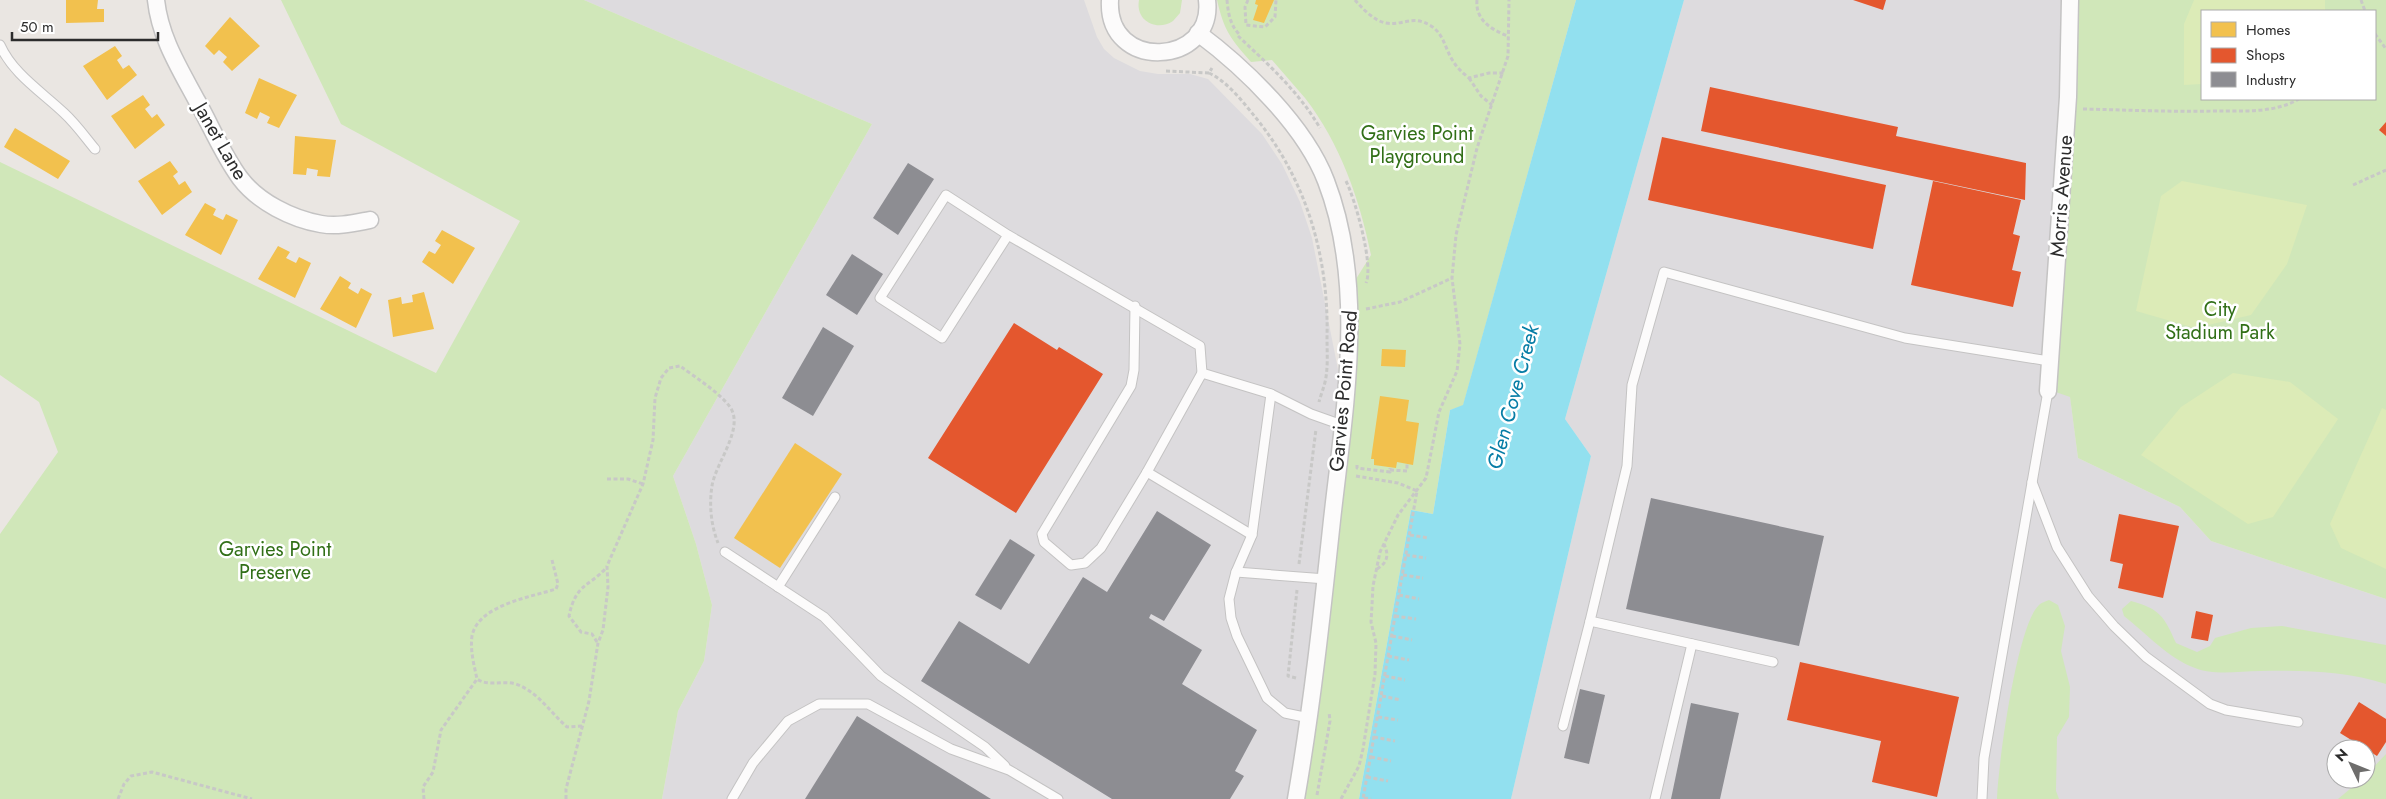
<svg xmlns="http://www.w3.org/2000/svg" width="2386" height="799" viewBox="0 0 2386 799" font-family="Jost,sans-serif">
  <style>
    .industrial { fill: #dddbde; fill-rule: evenodd }
    .green { fill: #d0e7b9; fill-rule: evenodd }
    .pitch { fill: #dcebb7 }
    .water { fill: #92e0ef }
    .homes { fill: #f2c14e }
    .shops { fill: #e4572e }
    .industry { fill: #8d8d92 }
    .lines { fill: none; stroke-linecap: round; stroke-linejoin: round }
    .service-casing { stroke: #c4c3c3; stroke-width: 11 }
    .minor-casing { stroke: #c4c3c3; stroke-width: 19 }
    .path { stroke: #c8c8c7; stroke-width: 3; stroke-dasharray: 4 2.5; stroke-linecap: butt }
    .service { stroke: #fcfbfb; stroke-width: 9 }
    .minor { stroke: #fcfbfb; stroke-width: 16 }
    .labels { text-anchor: middle; stroke-width: 5; stroke-linejoin: round; paint-order: stroke }
    .park-label { font-size: 20px; fill: #316f17; stroke: #fff }
    .street-label { font-size: 20px; fill: #2c2c2c; stroke: #fff }
    .water-label { font-size: 21px; font-style: italic; fill: #067da6; stroke: #fff }
  </style>
  <rect width="100%" height="100%" fill="#eae6e2"/>
  <!-- industrial -->
  <g class="industrial">
    <polygon points="584,0 1084,0 1097,37 1104,49 1114,58 1140,71 1158,74 1190,74 1208,79 1262,134 1282,164 1300,202 1312,238 1347,415 1295,799 662,799 678,711 704,661 712,605 696,544 673,476 872,124"/>
    <path d="M1684 0H2065L2070 396 2078 458 2180 507 2211 541 2386 599V799H1511L1591 456 1565 419ZM2336 749H2366V779H2336Z"/>
  </g>
  <!-- green -->
  <g class="green">
    <polygon points="281,0 584,0 872,124 673,476 696,544 712,605 704,661 678,711 662,799 0,799 0,534 58,452 39,402 0,375 0,162 436,373 520,221 341,124"/>
    <path d="M1139 0H1182L1180 13 1173 21C1157 32 1135 21 1139 0Z"/>
    <path d="M1217 0H1576L1463 406 1450 410 1433 514 1411 510 1359 799H1295L1347 415 1358 315 1356 279 1371 255C1360 200 1340 143 1305 98 1294 85 1283 73 1272 60L1251 62C1231 39 1224 31 1217 0Z"/>
    <path d="M2065 0H2386V599L2211 541 2180 507 2078 458 2070 397 2050 390ZM2202 11H2375V99H2202Z"/>
    <path d="M2049 600 2058 605 2065 626 2061 651 2070 687 2069 717 2057 737 2056 791 2059 799H1997C1998 765 2017 625 2039 605 2041 603 2046 601 2049 600Z"/>
    <path d="M2131 601C2160 609 2164 616 2176 643L2197 652 2210 646 2215 638 2251 628 2282 626 2386 645V684C2346 671 2302 670 2260 671 2240 671 2215 676 2195 668 2168 658 2147 634 2124 616L2122 609Z"/>
    <polygon points="2386,754 2386,799 2338,799 2362,779 2366,779 2366,775"/>
  </g>
  <!-- pitch -->
  <g class="pitch">
    <polygon points="2194,0 2325,0 2325,11 2202,11 2202,84 2184,85 2184,24"/>
    <polygon points="2182,181 2307,205 2287,264 2251,315 2195,328 2136,311 2161,196"/>
    <polygon points="2233,373 2290,382 2338,419 2273,517 2248,524 2141,455 2181,407"/>
    <polygon points="2382,408 2386,410 2386,569 2341,548 2330,524"/>
  </g>
  <!-- water -->
  <polygon class="water" points="1576,0 1684,0 1565,419 1591,456 1511,799 1359,799 1411,510 1433,514 1450,410 1463,405"/>
  <!-- homes -->
  <g class="homes">
    <polygon points="66,0 98,0 97,9 104,9 104,22 66,23"/>
    <polygon points="1256,0 1274,0 1264,23 1253,20 1258,5 1255,4"/>
    <polygon points="230,17 260,46 232,71 223,62 227,57 219,50 214,55 205,46"/>
    <polygon points="115,46 122,56 117,60 123,69 129,65 137,75 107,100 83,66"/>
    <polygon points="259,78 297,95 279,128 267,123 270,117 260,112 257,119 245,113"/>
    <polygon points="143,95 150,105 145,109 152,118 157,114 165,125 135,149 111,116"/>
    <polygon points="15,128 70,161 58,179 4,147"/>
    <polygon points="295,136 336,140 330,177 317,176 318,170 312,169 307,168 306,175 293,174"/>
    <polygon points="170,161 178,172 173,176 176,180 179,185 185,181 192,192 162,215 138,181"/>
    <polygon points="205,203 216,209 213,215 223,220 226,214 238,220 221,255 185,235"/>
    <polygon points="442,230 475,248 453,284 422,262 429,251 435,254 441,245 435,241"/>
    <polygon points="278,246 290,252 286,258 296,263 299,257 311,263 295,298 258,279"/>
    <polygon points="340,276 351,283 348,288 358,294 361,288 372,294 356,328 320,309"/>
    <polygon points="424,292 434,329 393,337 388,300 401,297 402,304 413,302 412,295"/>
    <polygon points="1382,349 1406,350 1405,367 1381,366"/>
    <polygon points="1380,396 1409,400 1406,421 1419,423 1413,465 1397,462 1396,468 1374,465 1374,459 1371,459"/>
    <polygon points="795,443 842,474 780,568 734,538"/>
  </g>
  <!-- shops -->
  <g class="shops">
    <polygon points="1853,0 1886,0 1883,10"/>
    <polygon points="1710,87 1898,127 1896,136 2026,163 2025,200 1701,131"/>
    <polygon points="2386,122 2386,136 2379,130"/>
    <polygon points="1662,137 1886,185 1873,249 1648,200"/>
    <polygon points="1933,181 2021,200 2013,234 2020,236 2012,270 2021,272 2013,307 1911,285"/>
    <polygon points="1014,323 1057,350 1059,347 1103,374 1016,513 928,458"/>
    <polygon points="2119,514 2179,526 2163,598 2118,588 2123,564 2110,561"/>
    <polygon points="2196,611 2213,615 2208,641 2191,638"/>
    <polygon points="1800,662 1959,697 1937,797 1872,782 1881,741 1787,720"/>
    <polygon points="2359,702 2386,719 2386,742 2377,756 2340,733"/>
  </g>
  <!-- industry -->
  <g class="industry">
    <polygon points="908,163 934,179 898,235 873,218"/>
    <polygon points="852,254 883,274 857,315 826,295"/>
    <polygon points="823,327 854,346 813,416 782,398"/>
    <polygon points="1651,498 1824,536 1799,646 1626,609"/>
    <polygon points="1157,511 1211,545 1164,621 1151,614 1149,618 1202,650 1182,684 1257,730 1235,771 1244,776 1230,799 1112,799 921,681 959,621 1029,664 1083,577 1107,592"/>
    <polygon points="1010,539 1035,555 1001,610 975,595"/>
    <polygon points="1580,689 1605,695 1589,764 1564,758"/>
    <polygon points="1691,703 1739,713 1720,799 1671,799"/>
    <polygon points="857,716 991,799 805,799"/>
  </g>
  <g class="lines">
    <!-- service casing -->
    <g class="service-casing">
      <g id="service">
        <path d="M0 45C13 74 42 92 64 113 76 124 85 137 95 149"/>
        <polyline points="1008,235 942,338 880,298 946,195 1008,235 1200,346 1202,373"/>
        <polyline points="1135,306 1134,370 1131,386 1042,534 1044,542 1071,565 1085,563 1101,548 1147,472"/>
        <polyline points="1271,394 1252,535 1236,572 1229,599 1231,618 1237,636 1267,698 1285,713 1309,718"/>
        <polyline points="2032,482 2057,547 2088,596 2114,626 2146,657 2210,704 2226,710 2298,722"/>
        <polyline points="1252,535 1147,472 1202,373 1271,394 1311,414 1342,425"/>
        <polyline points="725,552 824,617 881,676 985,747 1005,766"/>
        <polyline points="1236,572 1326,579"/>
        <polyline points="778,587 835,497"/>
        <polyline points="1773,662 1590,621 1627,466 1632,385 1664,272 1905,338 2049,361"/>
        <polyline points="1563,726 1590,621"/>
        <polyline points="732,799 753,763 788,721 819,704 868,704 951,749 1009,770 1058,799"/>
        <polyline points="1655,799 1692,644"/>
        <polyline points="1982,799 1984,758 2048,391"/>
      </g>
    </g>
    <!-- minor casing -->
    <g class="minor-casing">
      <g id="minor">
        <path d="M156 0C160 38 180 69 197 101 211 126 223 155 240 178 258 202 292 219 321 224 338 227 354 223 370 220"/>
        <path d="M1110 0C1106 73 1215 66 1207 0"/>
        <path d="M1198 33C1245 68 1305 126 1326 181 1367 287 1344 411 1332 520 1322 614 1312 707 1296 799"/>
        <polyline points="2048,391 2068,97 2070,0"/>
      </g>
    </g>
    <!-- path -->
    <g class="path">
      <path d="M1227 0C1228 12 1230 25 1239 34"/>
      <polyline points="1248,0 1245,7 1246,25 1265,27 1275,17 1276,0"/>
      <path d="M1355 0C1363 9 1374 21 1386 23 1403 26 1413 14 1431 26 1444 34 1445 49 1453 61 1457 68 1463 73 1469 78L1489 73H1504"/>
      <path d="M1477 0C1475 20 1492 30 1508 36"/>
      <polyline points="2361,0 2365,11"/>
      <polyline points="2375,34 2386,49"/>
      <path d="M1238 36C1268 64 1299 92 1320 128"/>
      <polyline points="1166,71 1209,73 1212,68"/>
      <path d="M1209 73C1228 82 1243 102 1256 118 1307 181 1329 258 1327 338 1327 351 1328 364 1326 377 1325 385 1321 394 1319 402"/>
      <polyline points="1469,78 1481,96 1492,105"/>
      <path d="M2083 109C2128 110 2172 112 2217 111 2244 111 2275 113 2299 99"/>
      <path d="M1346 181C1355 199 1374 265 1366 283"/>
      <polyline points="2353,185 2386,170"/>
      <polyline points="1366,309 1400,302 1452,278"/>
      <polyline points="1357,465 1357,468 1390,472 1390,468"/>
      <polyline points="1390,470 1407,471 1407,464"/>
      <polyline points="1356,476 1398,483 1417,491 1363,799"/>
      <polyline points="607,479 628,479 643,484"/>
      <polyline points="1410,535 1429,538"/>
      <polyline points="1406,555 1426,558"/>
      <path d="M552 560 558 584 556 589C531 597 478 605 472 636 470 650 474 665 477 679 489 687 502 680 516 684 538 692 550 712 567 727L582 726"/>
      <polyline points="1299,564 1316,429"/>
      <path d="M1377 569C1388 562 1389 555 1384 544"/>
      <polyline points="1403,575 1423,578"/>
      <polyline points="1399,595 1419,599"/>
      <polyline points="1395,616 1416,619"/>
      <polyline points="1392,636 1412,640"/>
      <path d="M597 642 592 634 581 632 569 616C576 583 588 588 607 567"/>
      <polyline points="1388,656 1409,660"/>
      <polyline points="1385,676 1405,680"/>
      <polyline points="1296,678 1288,676 1297,590"/>
      <polyline points="1382,696 1401,700"/>
      <polyline points="1378,717 1398,720"/>
      <polyline points="1374,737 1395,741"/>
      <polyline points="1371,757 1391,761"/>
      <polyline points="1367,777 1388,781"/>
      <polyline points="1317,795 1330,721 1329,712"/>
      <polyline points="1364,798 1371,799"/>
      <polyline points="118,799 124,784 131,776 152,772 252,799"/>
      <polyline points="424,799 423,787 433,772 441,730 477,679"/>
      <path d="M566 799V789L589 701 598 643 603 630 608 587 607 566 643 484 653 440 655 398 661 378 669 368 680 366C695 377 720 393 730 407 745 428 715 464 712 486 709 505 711 525 718 543"/>
      <polyline points="1341,799 1359,766 1363,749 1375,674 1376,643 1371,622 1372,605 1373,586 1380,552 1398,515 1426,478 1439,412 1457,371 1460,344 1452,278 1456,235 1477,148 1508,56 1509,0"/>
    </g>
    <!-- service -->
    <use href="#service" class="service"/>
    <!-- minor -->
    <use href="#minor" class="minor"/>
  </g>
  <g class="labels">
    <!-- park labels -->
    <g class="park-label">
      <text x="1417" y="140">Garvies Point<tspan x="1417" dy="23">Playground</tspan></text>
      <text x="2220" y="316">City<tspan x="2220" dy="23">Stadium Park</tspan></text>
      <text x="275" y="556">Garvies Point<tspan x="275" dy="23">Preserve</tspan></text>
    </g>
    <!-- street labels -->
    <g class="street-label">
      <text transform="translate(221 141) rotate(60)" y="7">Janet Lane</text>
      <text transform="translate(2061 196) rotate(-86)" y="7">Morris Avenue</text>
      <text transform="translate(1343 391) rotate(-85)" y="7">Garvies Point Road</text>
    </g>
    <!-- water labels -->
    <g class="water-label">
      <text transform="translate(1513 397) rotate(-75)" y="7">Glen Cove Creek</text>
    </g>
  </g>
  <!-- legend -->
  <rect x="2201" y="10" width="175" height="90" fill="#ffffff" stroke="#ababab"/>
  <rect x="2211" y="22" width="25" height="15" fill="#f2c14e" stroke="#ababab"/>
  <text x="2246" y="35" font-size="15" fill="#2c2c2c">Homes</text>
  <rect x="2211" y="48" width="25" height="15" fill="#e4572e" stroke="#ababab"/>
  <text x="2246" y="60" font-size="15" fill="#2c2c2c">Shops</text>
  <rect x="2211" y="72" width="25" height="15" fill="#8d8d92" stroke="#ababab"/>
  <text x="2246" y="85" font-size="15" fill="#2c2c2c">Industry</text>
  <!-- north arrow -->
  <g transform="translate(2351 764) rotate(313)"><circle r="24" fill="#ffffff" stroke="#ababab"/>
  <path d="M0-4L9 19L0 12L-9 19Z" fill="#6e6d6c"/>
  <text y="-8" font-size="14" font-weight="bold" text-anchor="middle" fill="#2c2c2c">N</text>
  </g>
  <!-- scale -->
  <path d="M12 32v8h146v-8" fill="none" stroke="#2c2c2c" stroke-width="2.5"/>
  <text x="20" y="32" font-size="15" fill="#2c2c2c" stroke="#ffffff" stroke-width="4" paint-order="stroke">50 m</text>
</svg>
